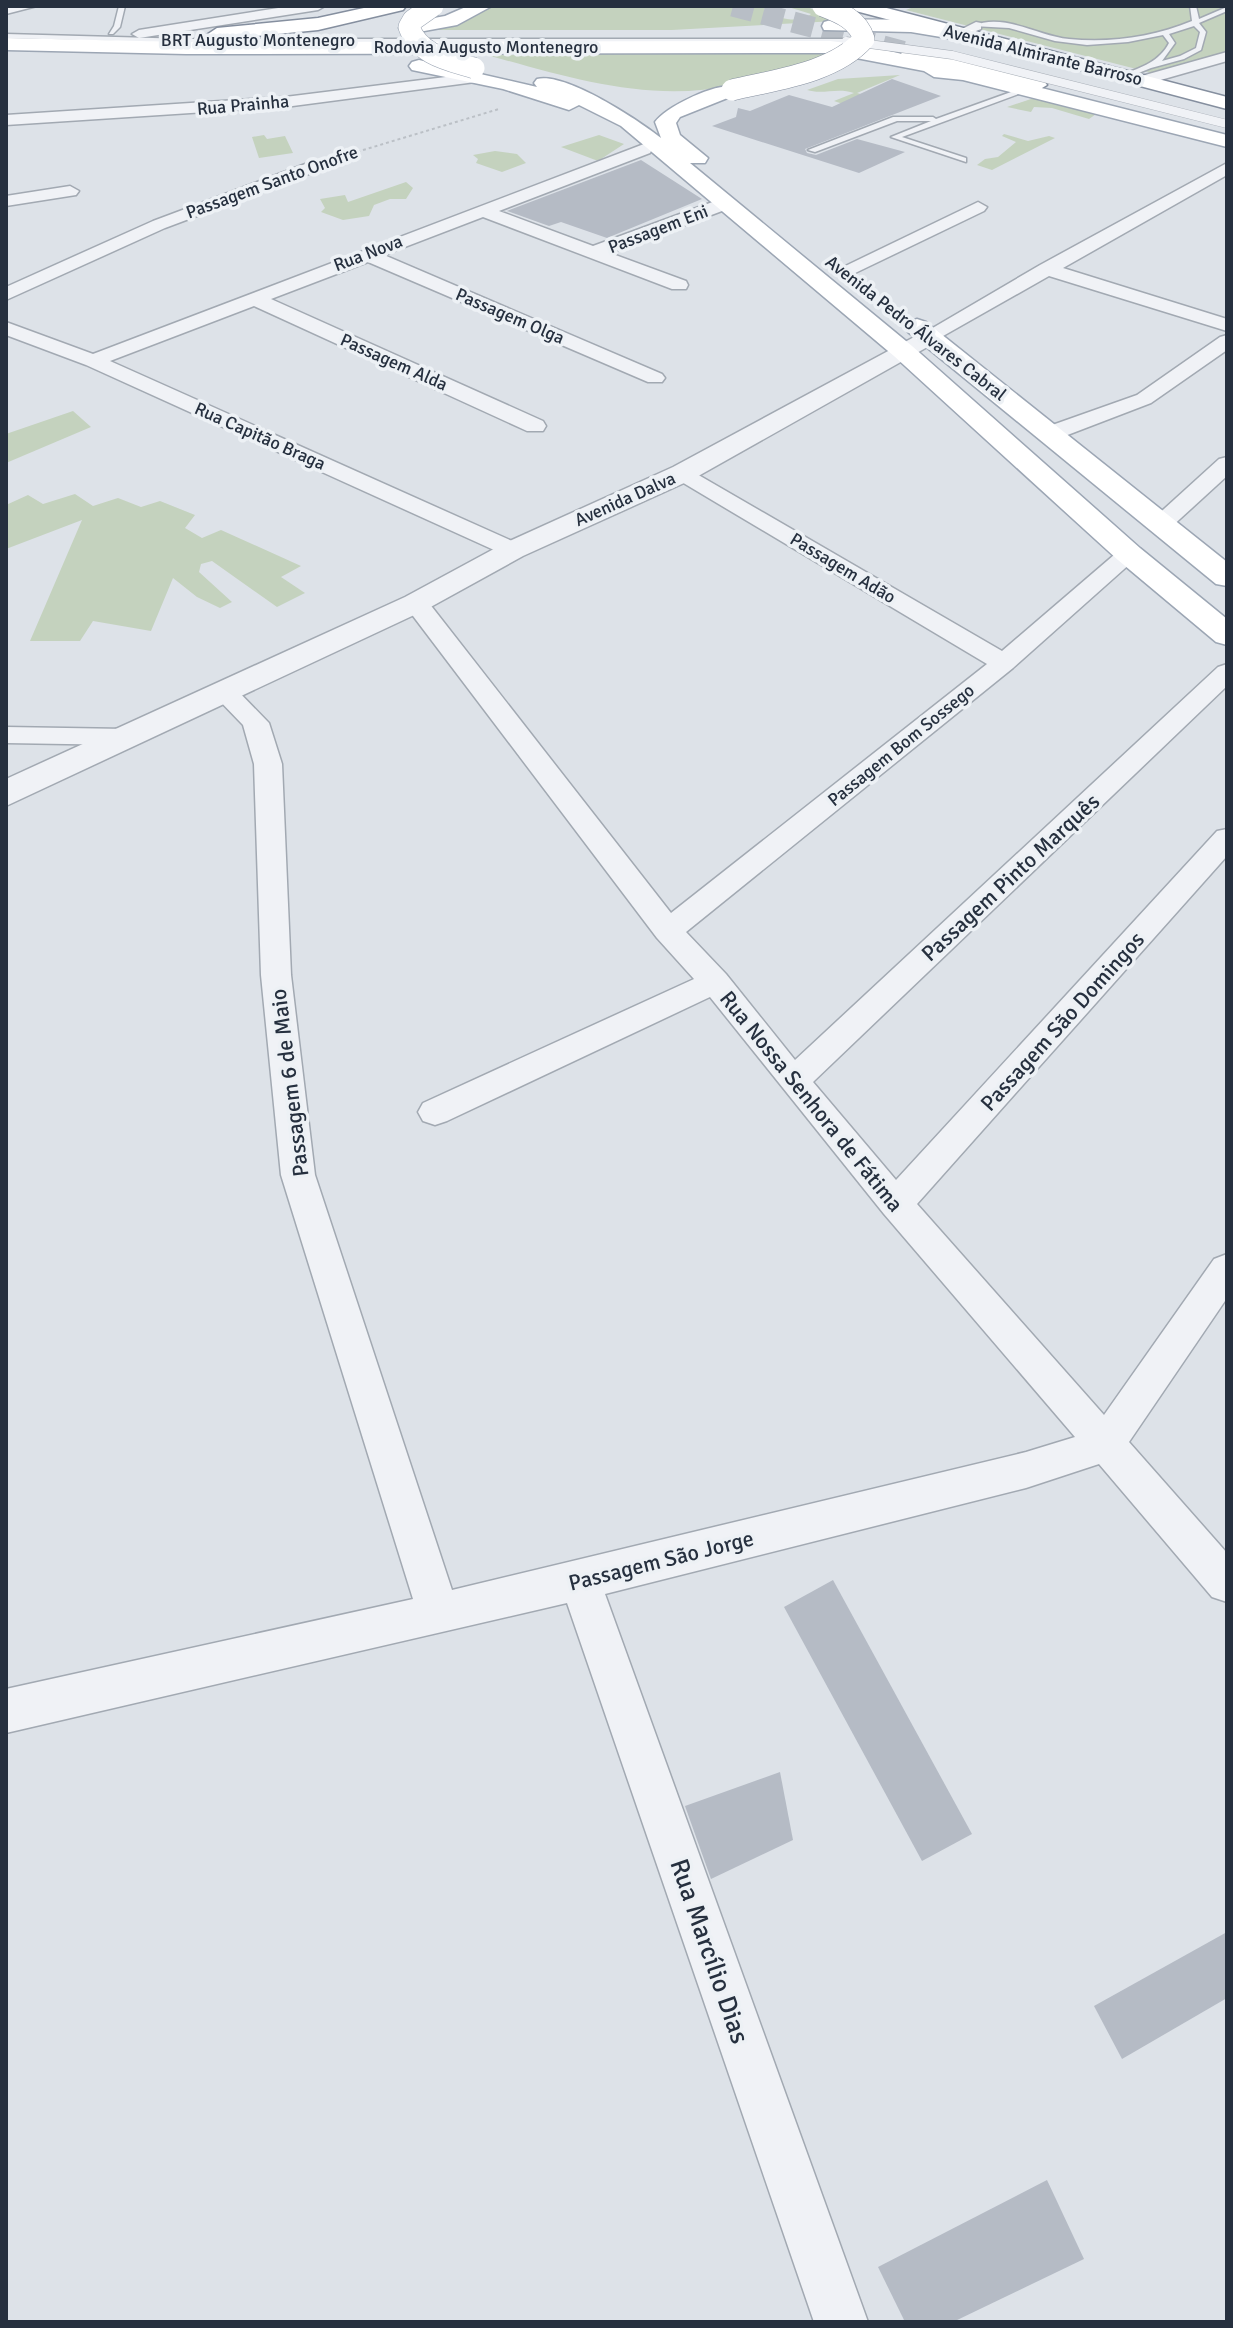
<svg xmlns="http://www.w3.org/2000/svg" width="1233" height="2328" viewBox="0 0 1233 2328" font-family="Signika,sans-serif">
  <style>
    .green { fill: #c4d2be }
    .building { fill: #b5bbc5 }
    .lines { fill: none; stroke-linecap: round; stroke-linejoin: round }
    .trunk-tunnel { stroke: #b8bec6; stroke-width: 21; stroke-dasharray: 21 10; stroke-linecap: butt }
    .service-casing { stroke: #a2a9b2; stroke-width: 3 }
    .minor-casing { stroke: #a2a9b2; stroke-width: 3 }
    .tertiary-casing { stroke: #a2a9b2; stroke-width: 3 }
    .primary-casing { stroke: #9ca6b4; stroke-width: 3 }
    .trunk-casing { stroke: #858f9f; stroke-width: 3 }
    .path { stroke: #bbc0c6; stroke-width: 2; stroke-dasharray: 3 3; stroke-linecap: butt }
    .service { fill: #f0f2f6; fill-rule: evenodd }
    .minor { fill: #f0f2f6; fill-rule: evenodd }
    .tertiary { fill: #f0f2f6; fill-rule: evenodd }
    .primary { fill: #fff; fill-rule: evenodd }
    .trunk { fill: #fff; fill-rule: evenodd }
    .service-bridge-casing { stroke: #a2a9b2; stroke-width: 9; stroke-linecap: butt }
    .primary-bridge-casing { stroke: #9ca6b4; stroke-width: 22; stroke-linecap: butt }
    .trunk-bridge-casing { stroke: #858f9f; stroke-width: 22; stroke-linecap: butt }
    .service-bridge { stroke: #f0f2f6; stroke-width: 8 }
    .primary-bridge { stroke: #fff; stroke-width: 21 }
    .trunk-bridge { stroke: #fff; stroke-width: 21 }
    .labels { text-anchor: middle; stroke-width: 7; stroke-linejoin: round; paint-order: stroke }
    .far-street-label { font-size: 18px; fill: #26303f; stroke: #edf1f5 }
    .street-label { font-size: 22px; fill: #26303f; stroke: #edf1f5 }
    .near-street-label { font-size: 26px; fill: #26303f; stroke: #edf1f5 }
  </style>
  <rect width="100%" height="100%" fill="#dde2e8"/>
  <!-- green -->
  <g class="green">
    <path d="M494 6H771L764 9V13C780 17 798 25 811 14L785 6H806L836 21 672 30H431L462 21Z"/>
    <polygon points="916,6 1227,6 1227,53 1156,74 906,10"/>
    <path d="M804 49 838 53C803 64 768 77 733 85 644 105 554 73 469 50Z"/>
    <path d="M900 75 857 93 895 104 873 114 834 101 854 93C837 87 823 95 807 90L838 79Z"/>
    <polygon points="1037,97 1099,112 1089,119 1052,108 1034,107 1031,112 1007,107"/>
    <polygon points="1004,134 1028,141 1049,136 1055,138 992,170 977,165 985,159 998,157 1016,142 1002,136"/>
    <polygon points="264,135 267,139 285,136 293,153 259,158 252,137"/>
    <polygon points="599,135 624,144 598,161 561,147"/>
    <polygon points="495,151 517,154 526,163 502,172 476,163 478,159 473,155"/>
    <polygon points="406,182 413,188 406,199 390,199 374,205 369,216 343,220 321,212 325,208 320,199 345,195 348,202"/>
    <polygon points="73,411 91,427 6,463 6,434"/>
    <polygon points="75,494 93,506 118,498 141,507 160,501 195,515 185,528 202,538 221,530 301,566 281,577 305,593 277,607 212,561 201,564 199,572 232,602 220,608 197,597 173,578 151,631 93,621 80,641 30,641 82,520 6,549 6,505 28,495 43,504"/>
  </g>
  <!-- building -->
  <g class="building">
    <polygon points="892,79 941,96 805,149 807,153 816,155 857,139 905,152 859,173 712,126 736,117 738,108 750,111 789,95 832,107"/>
    <polygon points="641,160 702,199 607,238 561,222 549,226 507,211"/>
    <polygon points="833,1580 972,1834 922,1861 784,1607"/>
    <polygon points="780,1772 793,1840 711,1879 685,1806"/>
    <polygon points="1227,1932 1227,1998 1122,2059 1094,2006"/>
    <polygon points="1047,2180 1084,2259 953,2322 905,2322 878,2267"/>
  </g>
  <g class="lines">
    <!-- trunk-tunnel -->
    <polyline class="trunk-tunnel" points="733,6 909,53"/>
    <!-- service casing -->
    <g class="service-casing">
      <g id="service">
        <polygon points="119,6 125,6 120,27 113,34 109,34 114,26"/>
        <path d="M1190 6H1196L1199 19 1227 7V11L1199 23 1206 32 1201 50 1184 59 1151 68 1126 78 1123 74C1141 68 1160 61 1169 43L1163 35 1128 42 1087 45 1055 41 1009 28 973 26C1003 12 1038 36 1069 39 1111 43 1153 37 1192 21ZM1194 26 1200 32 1196 48 1180 56 1162 61 1175 43 1169 34Z"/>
        <polygon points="6,34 189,39 846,39 849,41 846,43 189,43 6,38"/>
        <polygon points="1033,84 1040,86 902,137 966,158 966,162 891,137 931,121 897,121 815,152 808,150 893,117 933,117 936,119"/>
      </g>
    </g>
    <!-- minor casing -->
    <g class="minor-casing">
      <g id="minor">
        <polygon points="6,6 37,6 6,14"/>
        <polygon points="291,6 325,6 318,10 139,38 132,34 139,30"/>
        <polygon points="976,22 981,23 981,29 959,38 952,34"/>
        <polygon points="1227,52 1227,61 1143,85 1135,80 1138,77"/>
        <polygon points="478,73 483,75 483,81 285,107 6,125 6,115 285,97"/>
        <polygon points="644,144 650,145 652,149 650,153 499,211 593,246 718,200 730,200 733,204 730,208 610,253 686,281 688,285 686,289 672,289 483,217 384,255 662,374 665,378 662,382 648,382 368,262 271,299 543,421 546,426 543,431 527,431 254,306 110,361 521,545 525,550 521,555 505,555 86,365 6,335 6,322 93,354"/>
        <polygon points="316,160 322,161 324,165 322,169 165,228 6,300 6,287 153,221"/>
        <polygon points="1227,163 1227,175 1063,268 1227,319 1227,331 1049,276 936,340 929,342 919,336 1040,265"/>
        <polygon points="70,186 79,191 76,195 6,206 6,196"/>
        <polygon points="978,202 987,207 984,211 851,275 837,275 835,271"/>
        <polygon points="1227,335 1227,350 1151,403 1057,439 1049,440 1038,434 1041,429 1137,395 1220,337"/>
        <polygon points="1227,457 1227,476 1169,529 1153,529 1149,524 1153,519 1219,459"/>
        <polygon points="683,466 1002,651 1121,549 1137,549 1141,554 1013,668 686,932 726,974 795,1060 1218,667 1227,664 1227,686 813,1082 896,1180 1217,831 1227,829 1227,856 917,1204 1104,1415 1214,1259 1227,1254 1227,1298 1129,1442 1227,1553 1227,1602 1212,1597 1099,1464 1026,1488 605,1594 868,2322 814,2322 567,1603 6,1733 6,1689 413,1599 281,1175 261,975 254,764 243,725 215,696 211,691 215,686 233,686 269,723 282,764 291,975 315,1175 452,1590 1026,1452 1075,1437 884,1214 710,997 447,1121 435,1125 423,1121 418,1112 423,1103 694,979 657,938 407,608 404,603 407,598 425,598 671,913 987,664 675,478 672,473"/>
        <polygon points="6,727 126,729 135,731 139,737 135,743 126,745 6,743"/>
      </g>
    </g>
    <!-- tertiary casing -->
    <g class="tertiary-casing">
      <polygon id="tertiary" points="929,329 938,331 941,336 938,341 693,479 523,556 427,609 6,806 6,779 405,597 503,544 673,467"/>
    </g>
    <!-- primary casing -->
    <g class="primary-casing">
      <g id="primary">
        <polygon points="468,6 492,6 457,25 408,34 399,28 401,24 445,16"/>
        <path d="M831 20C858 20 951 16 968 34L959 40 911 32 824 30 822 26 824 22Z"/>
        <polygon points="6,38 186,42 830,41 863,45 963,68 1227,135 1227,147 963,80 934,77 924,71 830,53 186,54 6,50"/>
        <path d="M419 60 537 87 534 83 537 79C566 72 638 120 661 138L655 122C666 107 716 82 735 87L738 91 735 95 680 117 676 123 680 135 708 158 705 163H690L912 346 1140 548 1227 619V645L1216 642 1118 560 894 356 621 126 579 105 569 110 503 89 412 70 409 66 412 62Z"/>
        <polygon points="917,319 926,322 1227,562 1227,586 1216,584 908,332 904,327 908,322"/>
      </g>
    </g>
    <!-- trunk casing -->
    <g class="trunk-casing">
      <g id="trunk">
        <polygon points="373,6 406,6 403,10 318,30 217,40 208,34 217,28 318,18"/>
        <polygon points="849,6 879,6 1227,97 1227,109 852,10"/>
        <polygon points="911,47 1044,81 1047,85 1037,91 904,57 901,53"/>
      </g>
    </g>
    <!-- path -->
    <polyline class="path" points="340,157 499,109"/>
    <!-- service -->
    <use href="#service" class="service"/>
    <!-- minor -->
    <use href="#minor" class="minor"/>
    <!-- tertiary -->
    <use href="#tertiary" class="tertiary"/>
    <!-- primary -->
    <use href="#primary" class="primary"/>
    <!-- trunk -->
    <use href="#trunk" class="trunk"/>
    <!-- service-bridge casing -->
    <g class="service-bridge-casing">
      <polyline id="service-bridge" points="846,41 952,55 1227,124"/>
    </g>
    <!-- primary-bridge casing -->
    <g class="primary-bridge-casing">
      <path id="primary-bridge" d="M433 6 413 20 409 27C419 55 448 60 474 68"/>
    </g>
    <!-- trunk-bridge casing -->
    <g class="trunk-bridge-casing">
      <path id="trunk-bridge" d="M732 90C774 80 834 73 864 39 858 20 841 13 823 6"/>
    </g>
    <!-- service-bridge -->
    <use href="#service-bridge" class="service-bridge"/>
    <!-- primary-bridge -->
    <use href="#primary-bridge" class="primary-bridge"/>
    <!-- trunk-bridge -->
    <use href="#trunk-bridge" class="trunk-bridge"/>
  </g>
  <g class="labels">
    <!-- far-street labels -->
    <g class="far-street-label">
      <text x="258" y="46">BRT Augusto Montenegro</text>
      <text x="486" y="53">Rodovia Augusto Montenegro</text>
      <text transform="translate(1043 55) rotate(14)" y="6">Avenida Almirante Barroso</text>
      <text transform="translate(243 105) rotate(-5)" y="6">Rua Prainha</text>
      <text transform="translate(272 182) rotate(-20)" y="6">Passagem Santo Onofre</text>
      <text transform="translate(658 229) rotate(-21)" y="6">Passagem Eni</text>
      <text transform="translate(368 253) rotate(-21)" y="6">Rua Nova</text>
      <text transform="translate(510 316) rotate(23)" y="6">Passagem Olga</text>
      <text transform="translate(916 328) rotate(38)" y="6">Avenida Pedro Álvares Cabral</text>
      <text transform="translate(394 362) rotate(24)" y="6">Passagem Alda</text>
      <text transform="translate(260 436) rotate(24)" y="6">Rua Capitão Braga</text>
      <text transform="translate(625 499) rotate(-24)" y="6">Avenida Dalva</text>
      <text transform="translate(843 568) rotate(31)" y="6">Passagem Adão</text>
      <text transform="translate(901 745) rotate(-39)" y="6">Passagem Bom Sossego</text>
    </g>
    <!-- street labels -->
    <g class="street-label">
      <text transform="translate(1010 877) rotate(-43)" y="8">Passagem Pinto Marquês</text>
      <text transform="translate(1062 1021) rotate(-48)" y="8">Passagem São Domingos</text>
      <text transform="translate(289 1083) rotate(-97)" y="8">Passagem 6 de Maio</text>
      <text transform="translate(812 1101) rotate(51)" y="8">Rua Nossa Senhora de Fátima</text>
      <text transform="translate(661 1560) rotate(-14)" y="8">Passagem São Jorge</text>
    </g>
    <!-- near-street labels -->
    <g class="near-street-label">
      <text transform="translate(710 1951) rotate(71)" y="9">Rua Marcílio Dias</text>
    </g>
  </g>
  <!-- border -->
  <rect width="1233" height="2328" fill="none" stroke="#26303f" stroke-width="16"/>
</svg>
